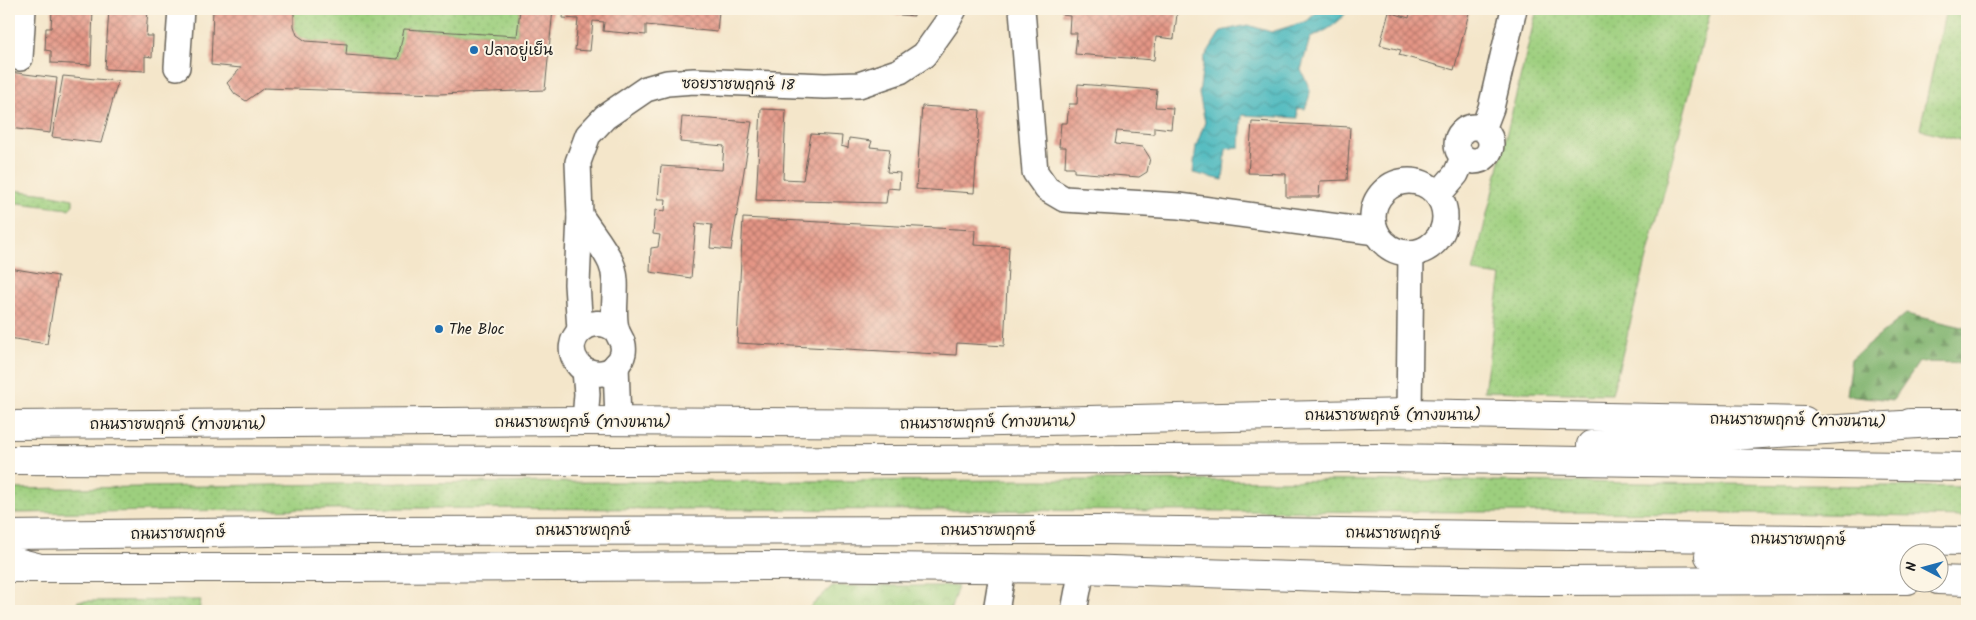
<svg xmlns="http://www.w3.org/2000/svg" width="1976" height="620" viewBox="0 0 1976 620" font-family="Kalam,'Playpen Sans Thai',sans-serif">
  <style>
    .grass { fill: url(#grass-dots); stroke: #5c764d }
    .forest { fill: url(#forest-firs); stroke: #4d6744 }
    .park { fill: url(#park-crowns); stroke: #5c764d }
    .water { fill: url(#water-waves); stroke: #326a6c }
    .building { fill: url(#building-cross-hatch) }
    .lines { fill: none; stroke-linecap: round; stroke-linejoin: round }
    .street-casing { stroke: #686359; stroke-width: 28 }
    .secondary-casing { stroke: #686359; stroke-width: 30 }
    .primary-casing { stroke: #686359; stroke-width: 30 }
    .street { stroke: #fff; stroke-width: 25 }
    .secondary { stroke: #fff; stroke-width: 28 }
    .primary { stroke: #fff; stroke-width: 28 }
    .poi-dot { fill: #1f6fb2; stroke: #fcf5e5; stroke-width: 2 }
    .labels { text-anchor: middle; stroke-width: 4; stroke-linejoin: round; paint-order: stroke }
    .poi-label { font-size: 15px; fill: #1c1c1c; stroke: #fcf5e5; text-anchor: start }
    .street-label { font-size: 15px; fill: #1c1c1c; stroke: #fcf5e5 }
  </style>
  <defs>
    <pattern id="grass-dots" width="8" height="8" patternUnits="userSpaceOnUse" patternTransform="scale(1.25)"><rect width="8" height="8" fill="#9dcf7e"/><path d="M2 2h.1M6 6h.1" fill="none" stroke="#87b16c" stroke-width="1.8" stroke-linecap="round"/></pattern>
    <pattern id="forest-firs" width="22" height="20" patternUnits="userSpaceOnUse" patternTransform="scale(1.25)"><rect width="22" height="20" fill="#7eb26d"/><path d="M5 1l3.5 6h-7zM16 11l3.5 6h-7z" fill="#669059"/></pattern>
    <pattern id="park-crowns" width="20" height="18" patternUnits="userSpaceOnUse" patternTransform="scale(1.25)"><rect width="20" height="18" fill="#9dcf7e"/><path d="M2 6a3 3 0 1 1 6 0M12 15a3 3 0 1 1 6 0" fill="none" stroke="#87b16c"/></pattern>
    <pattern id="water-waves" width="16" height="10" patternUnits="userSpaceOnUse" patternTransform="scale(1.25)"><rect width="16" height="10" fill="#47b7bd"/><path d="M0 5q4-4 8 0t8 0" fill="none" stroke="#3a9499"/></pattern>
    <pattern id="building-cross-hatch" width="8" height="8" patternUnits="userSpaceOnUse" patternTransform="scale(1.25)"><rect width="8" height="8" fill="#e49585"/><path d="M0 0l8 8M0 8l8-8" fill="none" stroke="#b8796c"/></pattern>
  </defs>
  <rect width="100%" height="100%" fill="#fcf5e5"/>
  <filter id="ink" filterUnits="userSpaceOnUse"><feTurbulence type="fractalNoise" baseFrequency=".02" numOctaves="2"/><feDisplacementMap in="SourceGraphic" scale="10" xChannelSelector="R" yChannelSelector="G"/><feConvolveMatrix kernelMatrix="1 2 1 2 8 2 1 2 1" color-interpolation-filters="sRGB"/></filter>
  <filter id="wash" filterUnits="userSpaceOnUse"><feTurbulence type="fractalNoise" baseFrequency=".0096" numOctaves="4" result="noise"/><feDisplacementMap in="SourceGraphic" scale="20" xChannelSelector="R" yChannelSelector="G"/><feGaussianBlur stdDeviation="1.12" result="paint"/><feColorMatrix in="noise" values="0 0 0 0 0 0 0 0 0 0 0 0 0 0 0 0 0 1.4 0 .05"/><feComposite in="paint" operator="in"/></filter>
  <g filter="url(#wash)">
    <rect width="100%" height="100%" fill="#f4e6ca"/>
    <!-- grass -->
    <g class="grass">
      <path d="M294 9H520L517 36 405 29 398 59 346 55 347 44C335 43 303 44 297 33 293 26 294 17 294 9Z"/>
      <polygon points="1537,9 1711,9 1612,394 1484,391 1501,276 1473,272"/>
      <polygon points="1946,9 1967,9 1967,142 1920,129"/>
      <polygon points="12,190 47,194 73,199 73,205 69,209 9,202"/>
      <polygon points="1024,480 1483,481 1967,487 1967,517 1773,513 405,508 9,513 9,489 405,483"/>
      <polygon points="201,600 199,611 75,611 78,601"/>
    </g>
    <!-- forest -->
    <polygon class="forest" points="1906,314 1967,328 1967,363 1919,362 1893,400 1846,395 1851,359"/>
    <!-- park -->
    <polygon class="park" points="832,586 958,586 950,611 806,611"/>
    <!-- water -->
    <path class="water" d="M1320 9H1349C1338 24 1327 31 1310 38L1301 70C1310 90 1313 88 1305 109L1297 108 1298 118 1242 115 1240 147 1226 149 1223 180 1193 173 1196 146 1205 122 1199 94 1204 58 1221 31 1248 25 1271 32 1307 21Z"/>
    <g id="blocks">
      <!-- building -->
      <g class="building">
        <polygon points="52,9 93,9 91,65 51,63 51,51 45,50 46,28 51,28"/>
        <polygon points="109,9 148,9 146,36 153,36 152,57 145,56 145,71 105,69"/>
        <polygon points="213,9 294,9 294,26 297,35 306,41 347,44 346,55 398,59 404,29 517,36 520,9 553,9 545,90 438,94 264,88 246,101 235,94 227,83 241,68 211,65"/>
        <polygon points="564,9 694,9 719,11 717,32 646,25 646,35 603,31 604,22 593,21 590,51 575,50 578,19 563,18"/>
        <polygon points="889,9 914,9 914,16 888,14"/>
        <polygon points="1062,9 1123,9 1177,14 1174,39 1156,37 1154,60 1075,54 1077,33 1069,33 1070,16 1062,15"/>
        <polygon points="1411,9 1470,9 1454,70 1399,55 1401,50 1380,45 1389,12 1409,18"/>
        <polygon points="9,72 57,78 50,133 9,128"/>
        <polygon points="63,76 118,81 101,143 52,137"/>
        <polygon points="1078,84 1157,90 1155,107 1173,108 1171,129 1154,127 1154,134 1117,131 1115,144 1143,147 1150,158 1147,172 1139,177 1074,172 1074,167 1065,167 1066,147 1059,147 1061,123 1067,123 1069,104 1077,104"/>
        <polygon points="922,106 980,110 974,193 916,189"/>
        <polygon points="761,109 786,110 783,179 803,180 811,134 842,136 841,146 848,148 849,138 872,141 870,147 890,149 887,172 900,173 899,189 888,188 886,203 756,200"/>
        <polygon points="682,117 752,122 731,250 710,248 712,225 696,223 691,278 650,272 651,248 658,247 660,235 653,234 655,210 665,211 666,199 658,199 661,166 722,170 724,146 680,142"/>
        <polygon points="1252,122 1350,127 1347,180 1320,181 1319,197 1286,197 1286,174 1248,173"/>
        <polygon points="743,218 975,230 974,245 1009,247 1004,346 957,343 956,355 737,343"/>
        <polygon points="9,268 58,276 47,344 9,338"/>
        <polygon points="1594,608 1635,610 1635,611 1594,611"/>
      </g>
    </g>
  </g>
  <g filter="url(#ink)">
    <use href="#blocks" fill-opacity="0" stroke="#686359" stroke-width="1"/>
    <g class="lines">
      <!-- street casing -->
      <g class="street-casing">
        <g id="street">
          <polyline points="1022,9 1035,172 1047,189 1064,199 1179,206 1376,232"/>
          <polyline points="20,58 23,9"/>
          <polyline points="177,67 181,9"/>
          <circle cx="1474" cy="144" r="17"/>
          <polyline points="1483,129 1491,108 1514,9"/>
          <circle cx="1409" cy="217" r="36"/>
          <polyline points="1438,195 1456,174 1463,158"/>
          <path d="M580 215C590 231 604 247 611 263 620 283 611 308 616 328 618 338 625 340 623 353 621 363 612 372 602 373 593 374 583 371 578 364 559 340 591 310 616 330"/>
          <polyline points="580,330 577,284 580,215 578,162 588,135 605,117 646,89 667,83 694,81 825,86 859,85 900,71 924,55 946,24 954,9"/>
          <polyline points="616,365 618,421"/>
          <polyline points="585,370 587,394 585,421"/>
          <polyline points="1409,413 1411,253"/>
          <polyline points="996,611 1003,569"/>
          <polyline points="1074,611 1082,569"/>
        </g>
      </g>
      <!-- secondary casing -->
      <g class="secondary-casing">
        <g id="secondary">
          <polyline points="1910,423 1967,423"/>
          <polyline points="9,425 585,421 953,423 1409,413 1805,421"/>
          <polyline points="13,568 346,568 778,566 1082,569 1388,579 1541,581 1908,580"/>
          <polyline points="1938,580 1967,581"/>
        </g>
      </g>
      <!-- primary casing -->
      <g class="primary-casing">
        <g id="primary">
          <polyline points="1591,445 1933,423"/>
          <polyline points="9,460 625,461 1382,458 1967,467"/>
          <polyline points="9,535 362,531 1101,530 1967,541"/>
          <polyline points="1709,556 1885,562 1908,569"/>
          <polyline points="9,560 37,567"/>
          <polyline points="1938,579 1943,580"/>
        </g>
      </g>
      <!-- street -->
      <use href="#street" class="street"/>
      <!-- secondary -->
      <use href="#secondary" class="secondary"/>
      <!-- primary -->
      <use href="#primary" class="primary"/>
    </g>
  </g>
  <!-- markers -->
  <g class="poi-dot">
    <circle cx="474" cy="50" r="5"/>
    <circle cx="439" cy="329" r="5"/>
  </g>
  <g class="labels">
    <!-- poi labels -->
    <g class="poi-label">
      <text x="484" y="55">ปลาอยู่เย็น</text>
      <text x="449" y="334">The Bloc</text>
    </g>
    <!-- street labels -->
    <g class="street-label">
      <text transform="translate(738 84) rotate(1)" y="5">ซอยราชพฤกษ์ 18</text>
      <text x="1393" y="420">ถนนราชพฤกษ์ (ทางขนาน)</text>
      <text transform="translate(1798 420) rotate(1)" y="5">ถนนราชพฤกษ์ (ทางขนาน)</text>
      <text x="583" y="427">ถนนราชพฤกษ์ (ทางขนาน)</text>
      <text transform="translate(988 422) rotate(-1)" y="5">ถนนราชพฤกษ์ (ทางขนาน)</text>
      <text x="178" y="429">ถนนราชพฤกษ์ (ทางขนาน)</text>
      <text x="583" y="535">ถนนราชพฤกษ์</text>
      <text x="988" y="535">ถนนราชพฤกษ์</text>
      <text transform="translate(178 533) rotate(-1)" y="5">ถนนราชพฤกษ์</text>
      <text transform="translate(1393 533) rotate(1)" y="5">ถนนราชพฤกษ์</text>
      <text transform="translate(1798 539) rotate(1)" y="5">ถนนราชพฤกษ์</text>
    </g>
  </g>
  <!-- margin -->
  <rect width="1976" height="620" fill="none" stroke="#fcf5e5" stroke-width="30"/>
  <!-- north arrow -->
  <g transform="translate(1924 568) rotate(276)"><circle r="24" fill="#fcf5e5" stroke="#a29e95"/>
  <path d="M0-4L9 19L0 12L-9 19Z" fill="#1f6fb2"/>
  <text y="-8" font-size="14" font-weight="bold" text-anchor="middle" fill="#1c1c1c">N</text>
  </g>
</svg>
